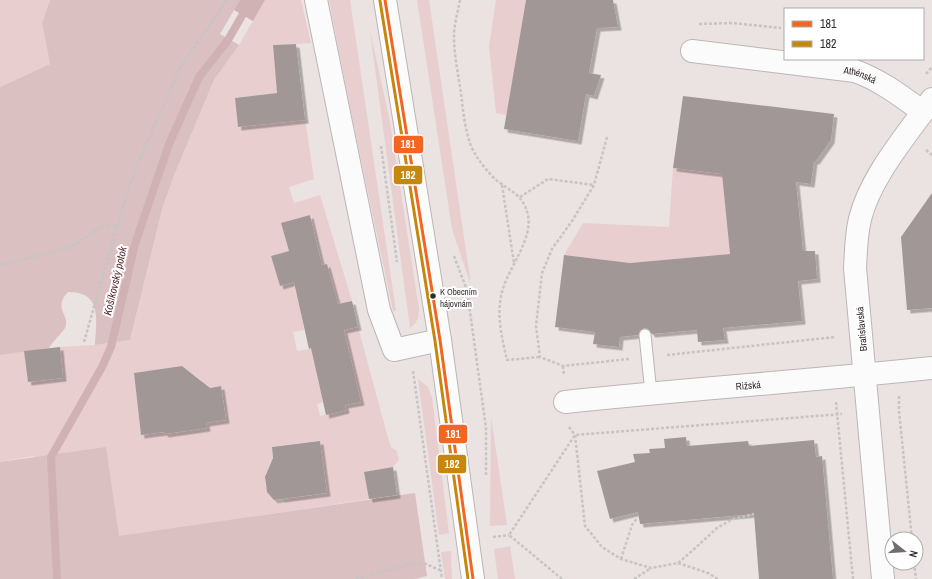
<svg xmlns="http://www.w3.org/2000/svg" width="932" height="579" viewBox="0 0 932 579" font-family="'Archivo Narrow',sans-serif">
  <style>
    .green { fill: #e8cecf; fill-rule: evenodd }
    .forest { fill: #dac0c1 }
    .water { fill: #d1b2b4 }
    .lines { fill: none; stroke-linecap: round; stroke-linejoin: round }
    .stream { stroke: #d1b2b4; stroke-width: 8 }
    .building { fill: #a29797; filter: url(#shadow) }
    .lane-casing { stroke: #bdb6b6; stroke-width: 13 }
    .street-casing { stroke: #bdb6b6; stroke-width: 24 }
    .secondary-casing { stroke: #bdb6b6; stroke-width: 24 }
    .path { stroke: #c6c4c4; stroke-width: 2.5; stroke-dasharray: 3 2; stroke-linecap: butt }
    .lane { stroke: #fcfbfb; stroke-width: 11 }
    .street { stroke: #fcfbfb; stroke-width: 22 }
    .secondary { stroke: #fcfbfb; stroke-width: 22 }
    .bus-1-casing { stroke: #fff; stroke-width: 6 }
    .bus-2-casing { stroke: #fff; stroke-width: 6 }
    .bus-1 { stroke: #f26522; stroke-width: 3 }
    .bus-2 { stroke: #c6880c; stroke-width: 3 }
    .bus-dot { fill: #342d2e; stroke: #fff; stroke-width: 1.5 }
    .labels { text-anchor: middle; stroke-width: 4; stroke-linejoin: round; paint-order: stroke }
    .bus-label { font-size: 9px; fill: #342d2e; stroke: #fff; text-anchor: start }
    .street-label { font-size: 10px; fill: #342d2e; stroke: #fff }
    .water-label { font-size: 11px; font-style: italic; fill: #5f2a31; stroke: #fff }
    .line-badge { stroke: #fff; stroke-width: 1.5 }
    .badge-label { font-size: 11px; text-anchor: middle; font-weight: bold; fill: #fff }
  </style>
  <defs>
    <filter id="shadow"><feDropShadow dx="3.5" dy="3.5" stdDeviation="0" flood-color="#0004"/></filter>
  </defs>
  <rect width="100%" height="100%" fill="#ebe2e2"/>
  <!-- green -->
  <g class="green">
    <polygon points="0,0 50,0 42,23 50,64 0,87"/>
    <path d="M265 0H301L311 43 273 45 277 93 235 98 238 127 305 119 314 179 289 187 294 203 320 195 352 301 301 312 304 330 293 332 297 351 310 349 341 331 358 327 387 434 391 447 397 451 399 460 393 467 365 472 369 499 119 537 33 456 0 462V355L24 351 28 382 63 378 60 347 95 345 130 340 163 206 175 173 214 80 239 45ZM311 215 313 222 312 223 322 265 329 272 280 286 271 256 289 251 281 223ZM351 362 360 402 345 405 346 410 320 416 317 404 323 402 316 370ZM182 366 202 381 203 389 221 386 226 420 206 423 207 428 165 434 164 432 141 435 134 373ZM320 441 327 493 284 499 285 503 277 504C263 487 262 483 271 462L273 461 272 447Z"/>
    <polygon points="329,0 350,0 396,311 393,311 350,107"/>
    <polygon points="417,0 429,0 471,285 452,229"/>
    <polygon points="496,0 526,0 507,115 496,113 489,46"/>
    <path d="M370 31 390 122 419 309C419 317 417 323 410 328Z"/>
    <polygon points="673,168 722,174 730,254 630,263 564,255 583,223 669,227"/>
    <polygon points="418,379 428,387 432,398 449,533 439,535"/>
    <polygon points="491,417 507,525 490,526"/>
    <polygon points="510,546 515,579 498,579 494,549"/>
    <polygon points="451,551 452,579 445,579 441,552"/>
  </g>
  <!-- forest -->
  <g class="forest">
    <path d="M50 0H240L220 34 239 45 214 80 175 173 163 206 130 340 95 345C96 320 103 292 68 292 52 309 71 315 65 328 62 333 53 341 49 348L0 355V87L50 64 42 23Z"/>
    <polygon points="106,447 119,536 415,493 427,576 415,579 0,579 0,462"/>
  </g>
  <!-- water -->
  <polygon class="water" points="240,0 265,0 253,21 234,10"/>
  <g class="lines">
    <!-- stream -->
    <polyline class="stream" points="57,579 51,457 102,367 111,347 135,244 169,144 199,77 228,40 251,0"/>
  </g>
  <!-- building -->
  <g class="building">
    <polygon points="526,0 613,0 618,27 597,28 589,73 601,75 594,96 586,94 578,141 504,129"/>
    <polygon points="296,44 305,120 238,127 235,98 277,93 273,45"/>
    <polygon points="683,96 834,114 831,140 816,161 814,161 811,184 796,182 803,251 815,251 817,279 798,281 802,321 723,328 725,340 698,342 697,330 652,334 648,329 644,328 641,330 638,335 620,337 619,347 593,344 595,332 555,327 564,255 630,263 730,254 722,174 673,168"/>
    <polygon points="932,193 932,308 907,310 901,237"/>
    <polygon points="310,215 322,265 327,264 338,304 352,301 358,327 344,330 361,402 345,405 346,410 326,415 311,348 309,349 294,282 280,286 271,256 289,251 281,223"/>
    <polygon points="60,347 63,378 28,382 24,351"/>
    <polygon points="182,366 210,388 221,386 226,420 206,423 207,428 165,434 164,432 141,435 134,373"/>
    <polygon points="686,437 687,446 748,441 749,446 814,440 816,457 822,456 833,579 759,579 754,514 640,524 638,512 610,519 597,471 635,462 633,454 650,453 649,449 665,448 664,439"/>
    <polygon points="320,441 327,493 274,500 267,492 265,477 273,458 272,447"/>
    <polygon points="393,467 397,495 369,499 364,472"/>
  </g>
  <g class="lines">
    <!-- lane casing -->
    <g class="lane-casing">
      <polyline id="lane" points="645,335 651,393"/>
    </g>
    <!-- street casing -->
    <g class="street-casing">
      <g id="street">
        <polyline points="316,0 379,310 394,350 440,340"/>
        <path id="s1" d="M692 51 855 71C880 80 901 96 923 112"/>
        <path id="s2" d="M565 402C687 389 810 381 932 368"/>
        <path d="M883 579 855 268C856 252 856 235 860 219 870 177 907 135 932 99"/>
      </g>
    </g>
    <!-- secondary casing -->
    <g class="secondary-casing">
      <polyline id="secondary" points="385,0 440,340 473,579"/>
    </g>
    <!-- path -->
    <g class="path">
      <path d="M460 0C458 12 454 24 454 36 454 55 458 74 461 93 463 111 465 130 471 146 475 155 480 162 486 169 490 174 494 179 499 182 513 193 523 195 528 215 533 240 508 268 502 292 496 315 502 338 507 360L540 357"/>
      <polyline points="699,24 733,23 781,28"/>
      <polyline points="926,74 932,67"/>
      <polyline points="607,137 594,185 572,221 552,249 542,273 536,326 540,357 563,366 629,359"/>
      <polyline points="381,146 397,262"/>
      <polyline points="926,150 932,155"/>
      <polyline points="502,185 514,263"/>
      <polyline points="520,197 548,179 594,185"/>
      <polyline points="454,256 467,290 486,428 486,475"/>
      <polyline points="0,265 69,248 103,226 117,226"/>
      <polyline points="84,342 117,226 135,170 180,68 227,0"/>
      <polyline points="667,355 835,337"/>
      <polyline points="563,366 564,376"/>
      <polyline points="413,371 442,579"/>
      <polyline points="899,396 899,411 912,539"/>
      <polyline points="836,402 853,579"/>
      <polyline points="569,427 575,435 585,526 602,547 621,559 651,568 678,563 692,551 717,528 733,519 754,514"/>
      <polyline points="493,537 509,535"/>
      <polyline points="621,559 632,525 638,517"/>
      <polyline points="678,563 708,573 718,579"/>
      <polyline points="914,563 916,579"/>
      <polyline points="356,579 415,563 426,564 440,570"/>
      <polyline points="562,579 509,535 575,435 842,414"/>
      <polyline points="634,579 651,568"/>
    </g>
    <!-- lane -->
    <use href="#lane" class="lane"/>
    <!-- street -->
    <use href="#street" class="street"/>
    <!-- secondary -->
    <use href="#secondary" class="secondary"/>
    <!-- bus-1 casing -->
    <g class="bus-1-casing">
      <polyline id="bus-1" points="385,0 440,340 473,579"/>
    </g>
    <!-- bus-2 casing -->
    <g class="bus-2-casing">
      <polyline id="bus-2" points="380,1 435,341 468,579"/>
    </g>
    <!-- bus-1 -->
    <use href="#bus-1" class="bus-1"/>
    <!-- bus-2 -->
    <use href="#bus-2" class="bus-2"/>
  </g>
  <!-- markers -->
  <circle class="bus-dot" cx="433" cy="296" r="3.5"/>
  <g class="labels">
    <!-- bus labels -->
    <g class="bus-label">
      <text x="440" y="295">K Obecním<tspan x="440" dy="12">hájovnám</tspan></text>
    </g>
    <!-- street labels -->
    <g class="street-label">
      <text dy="4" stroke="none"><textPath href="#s1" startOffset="170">Athénská</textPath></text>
      <text transform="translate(861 329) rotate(-95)" y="4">Bratislavská</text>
      <text dy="4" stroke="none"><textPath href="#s2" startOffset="184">Rižská</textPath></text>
    </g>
    <!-- water labels -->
    <g class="water-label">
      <text transform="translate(115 281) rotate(-77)" y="4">Košíkovský potok</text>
    </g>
  </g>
  <g class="line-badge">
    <rect x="393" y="135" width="31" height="19" rx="4" fill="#f26522"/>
    <rect x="393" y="165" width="30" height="20" rx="4" fill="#c6880c"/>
    <rect x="438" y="424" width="30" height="20" rx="4" fill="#f26522"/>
    <rect x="437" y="454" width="30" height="20" rx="4" fill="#c6880c"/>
  </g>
  <g class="badge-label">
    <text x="408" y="148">181</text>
    <text x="408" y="179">182</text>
    <text x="453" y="438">181</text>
    <text x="452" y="468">182</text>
  </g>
  <!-- legend -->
  <rect x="784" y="8" width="140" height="52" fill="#ffffff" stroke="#aeabab"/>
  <rect x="792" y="21" width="20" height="6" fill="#f26522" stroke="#aeabab"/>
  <text x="820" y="28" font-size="12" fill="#342d2e">181</text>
  <rect x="792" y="41" width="20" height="6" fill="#c6880c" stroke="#aeabab"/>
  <text x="820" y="48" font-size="12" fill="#342d2e">182</text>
  <!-- north arrow -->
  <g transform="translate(904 551) rotate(107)"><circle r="19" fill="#ffffff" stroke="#aeabab"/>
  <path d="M0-3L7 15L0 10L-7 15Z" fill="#746c6d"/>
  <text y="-6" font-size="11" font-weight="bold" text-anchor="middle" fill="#342d2e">N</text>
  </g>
</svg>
